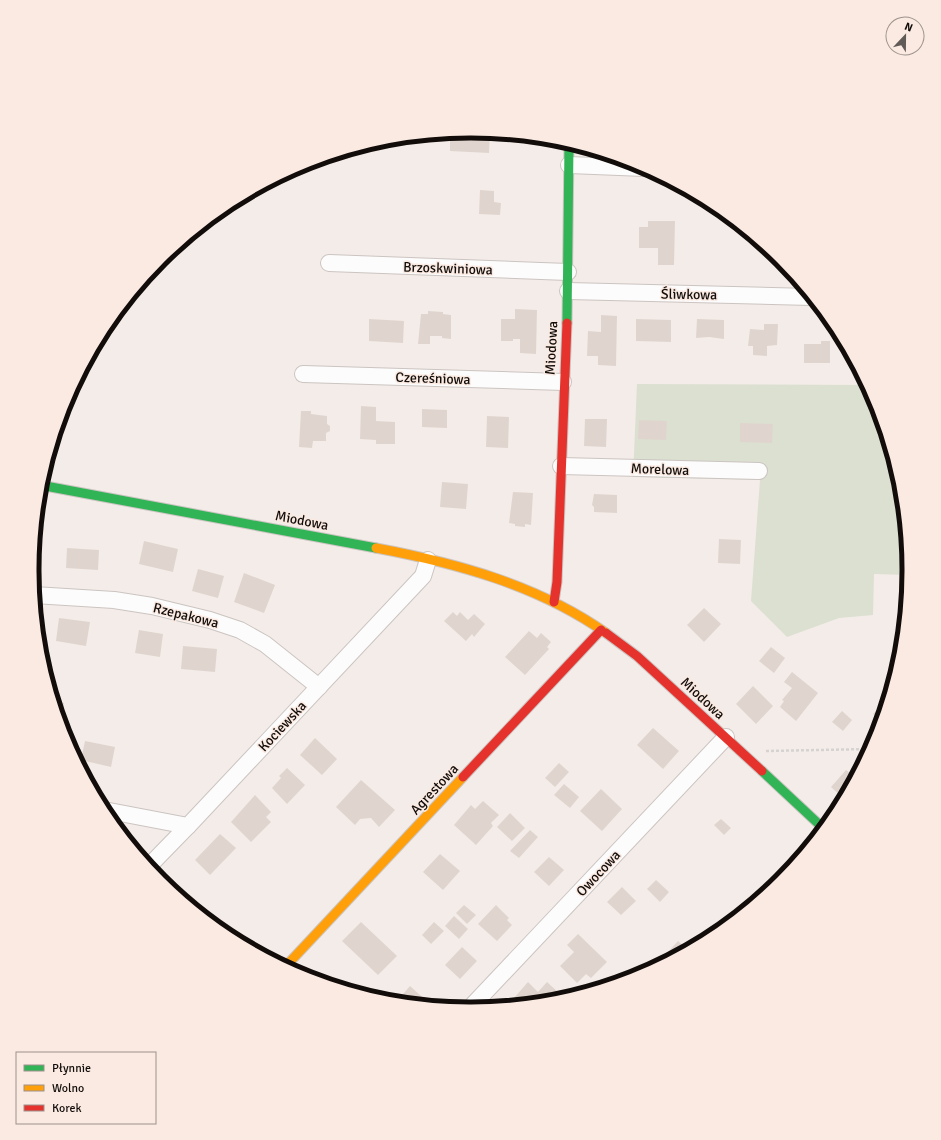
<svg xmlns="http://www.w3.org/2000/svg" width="941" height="1140" viewBox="0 0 941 1140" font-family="Signika,sans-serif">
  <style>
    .green { fill: #dbe0d1 }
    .building { fill: #e0d5ce }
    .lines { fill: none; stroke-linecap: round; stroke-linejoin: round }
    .street-casing { stroke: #cbc4c1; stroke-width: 18 }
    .fast-casing { stroke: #cbc4c1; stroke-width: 11 }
    .slow-casing { stroke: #cbc4c1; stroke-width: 11 }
    .jam-casing { stroke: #cbc4c1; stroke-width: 11 }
    .path { stroke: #d5d2d1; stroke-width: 2.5; stroke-dasharray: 3 2; stroke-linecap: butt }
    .street { stroke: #fdfcfc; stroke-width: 16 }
    .fast { stroke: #30b455; stroke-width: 9 }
    .slow { stroke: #ff9f0a; stroke-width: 9 }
    .jam { stroke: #e5322d; stroke-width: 9 }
    .labels { text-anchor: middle; stroke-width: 3; stroke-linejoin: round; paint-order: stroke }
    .street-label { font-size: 14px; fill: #120d0a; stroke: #faeae2 }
    .rim { fill: none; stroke: #120d0a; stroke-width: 5 }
  </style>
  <rect width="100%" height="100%" fill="#f4ece8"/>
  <!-- green -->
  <polygon class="green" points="637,384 867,385 876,402 901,485 909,575 874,574 873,615 839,618 787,637 751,601 760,480 633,477"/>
  <!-- building -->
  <g class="building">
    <polygon points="471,132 490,133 489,153 450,151 450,134"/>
    <polygon points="480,190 494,191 494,202 501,203 500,215 479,214"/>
    <polygon points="648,221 675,221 674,265 658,265 658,248 639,248 639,227 648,227"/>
    <polygon points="515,309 537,310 536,354 520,353 520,339 513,339 513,341 501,341 501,319 515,319"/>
    <polygon points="428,311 443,312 443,314 451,315 451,339 442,338 442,336 430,336 430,344 418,344 421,314 428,314"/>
    <polygon points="601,315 617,316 616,366 598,365 598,356 587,356 588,331 601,332"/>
    <polygon points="369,319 404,321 403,343 369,341"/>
    <polygon points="636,319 671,320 671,342 636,341"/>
    <polygon points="697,319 724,320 724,339 709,337 696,338"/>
    <polygon points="764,324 778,324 777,345 767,346 767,356 753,355 753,346 748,346 750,329 764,330"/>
    <polygon points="821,341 830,341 830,363 804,363 804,344 821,344"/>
    <polygon points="361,406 376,407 376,421 395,422 395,444 376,444 376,440 360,439"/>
    <polygon points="422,409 447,410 447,428 422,427"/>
    <polygon points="301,411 311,411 311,414 327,416 327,424 330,426 330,431 326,433 326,441 313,441 312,448 299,447"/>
    <polygon points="487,416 509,417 508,448 486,447"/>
    <polygon points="585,419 607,419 606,447 584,446"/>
    <polygon points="639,420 667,421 666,440 638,439"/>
    <polygon points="740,423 773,424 772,443 740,442"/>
    <polygon points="442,482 468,484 466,509 440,507"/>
    <polygon points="513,492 533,493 531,525 525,524 525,527 515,526 515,524 509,523"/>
    <polygon points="594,494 617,495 617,513 594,512 594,507 592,505"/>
    <polygon points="719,539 741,540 740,564 718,563"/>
    <polygon points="144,541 178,549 173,572 139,564"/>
    <polygon points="67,548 99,550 98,570 66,568"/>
    <polygon points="198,569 224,576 218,598 192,591"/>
    <polygon points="244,573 275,585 264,613 234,602"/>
    <polygon points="704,608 721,624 704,642 687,625"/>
    <polygon points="453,612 457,616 460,612 468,620 474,614 485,624 474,637 472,634 466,641 444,621"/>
    <polygon points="59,618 90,622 86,646 56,641"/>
    <polygon points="139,630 163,634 160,657 135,653"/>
    <polygon points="529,631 537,638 541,633 551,642 547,647 549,649 525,675 505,657"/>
    <polygon points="183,646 217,649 215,672 181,669"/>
    <polygon points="771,647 785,658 774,673 759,661"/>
    <polygon points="792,672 818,693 796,721 780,707 784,701 782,700 792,688 784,682"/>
    <polygon points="753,686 773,706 756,724 736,704"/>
    <polygon points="54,701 64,703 61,722"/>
    <polygon points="882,705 885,707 881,722 873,714"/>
    <polygon points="842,711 852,720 843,731 832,722"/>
    <polygon points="653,728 679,751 663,769 637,745"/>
    <polygon points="315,738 337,759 322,775 300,755"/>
    <polygon points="85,741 115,747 111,767 81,760"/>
    <polygon points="559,763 569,772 555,787 545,778"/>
    <polygon points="287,768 305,785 287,804 272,788 281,778 279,776"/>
    <polygon points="846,770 855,777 843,798 831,787"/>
    <polygon points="361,780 395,810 379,827 371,818 360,819 355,825 336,807"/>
    <polygon points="564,784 579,797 570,808 554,795"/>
    <polygon points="601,789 622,809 602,831 580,811"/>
    <polygon points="255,795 271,812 266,817 271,822 251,842 231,822"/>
    <polygon points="483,801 499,815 491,823 493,826 476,845 454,825 471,805 475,809"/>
    <polygon points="510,813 525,828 512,841 497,827"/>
    <polygon points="721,819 731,828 724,835 714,825"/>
    <polygon points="530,830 538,837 519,858 510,851"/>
    <polygon points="220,834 236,848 210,875 195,860"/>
    <polygon points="440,854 460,871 443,890 423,872"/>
    <polygon points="549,857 564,870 549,886 534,872"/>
    <polygon points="656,880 669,892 660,902 647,889"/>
    <polygon points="622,887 636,901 621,915 607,902"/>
    <polygon points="464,905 476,915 467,924 456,913"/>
    <polygon points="496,905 509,918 507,920 512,925 497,941 478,924"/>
    <polygon points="454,916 468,929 459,939 445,926"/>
    <polygon points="361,922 397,956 378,975 342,941"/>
    <polygon points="434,922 444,931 431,944 422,935"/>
    <polygon points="578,934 607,962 591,978 586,974 577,983 560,966 574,952 567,945"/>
    <polygon points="678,941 687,949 656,966 656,965"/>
    <polygon points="462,947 477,961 460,979 445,965"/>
    <polygon points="528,982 538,992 547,982 560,994 553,1000 520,1004 514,998"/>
    <polygon points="410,986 431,1005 397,1001"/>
  </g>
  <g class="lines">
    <!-- street casing -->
    <g class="street-casing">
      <g id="street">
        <polyline points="569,165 644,168"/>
        <polyline points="329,263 568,272"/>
        <polyline points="568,291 811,297"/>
        <polyline points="303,374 563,382"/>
        <polyline points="561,466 759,471"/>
        <polyline points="34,595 114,600 152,606 210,620 240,630 265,644 319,687"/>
        <polyline points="104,810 188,826 423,576 428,560"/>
        <polyline points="149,866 188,826"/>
        <polyline points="470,1008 726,737"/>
      </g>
    </g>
    <!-- fast casing -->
    <g class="fast-casing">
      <g id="fast">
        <polyline points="567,323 569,144"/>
        <polyline points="40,485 376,548"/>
        <polyline points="762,771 823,828"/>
      </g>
    </g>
    <!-- slow casing -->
    <g class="slow-casing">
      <g id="slow">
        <path d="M376 548C456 563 538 585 606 633"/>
        <polyline points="286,966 463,777"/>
      </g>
    </g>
    <!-- jam casing -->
    <g class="jam-casing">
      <g id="jam">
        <polyline points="554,602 557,582 567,323"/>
        <polyline points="606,633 637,656 762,771"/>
        <polyline points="463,777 601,630"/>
      </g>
    </g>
    <!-- path -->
    <polyline class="path" points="766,751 870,749"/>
    <!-- street -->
    <use href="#street" class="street"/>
    <!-- fast -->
    <use href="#fast" class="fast"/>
    <!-- slow -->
    <use href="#slow" class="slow"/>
    <!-- jam -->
    <use href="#jam" class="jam"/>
  </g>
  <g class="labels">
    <!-- street labels -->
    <g class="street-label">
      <text transform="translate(448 268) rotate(2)" y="5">Brzoskwiniowa</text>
      <text transform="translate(689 294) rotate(1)" y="5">Śliwkowa</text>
      <text transform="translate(551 348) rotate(-87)" y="5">Miodowa</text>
      <text transform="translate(433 378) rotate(2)" y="5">Czereśniowa</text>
      <text transform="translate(660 469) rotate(2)" y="5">Morelowa</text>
      <text transform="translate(302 520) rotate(11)" y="5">Miodowa</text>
      <text transform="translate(186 615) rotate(14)" y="5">Rzepakowa</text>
      <text transform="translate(703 698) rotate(43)" y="5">Miodowa</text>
      <text transform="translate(282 726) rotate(-47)" y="5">Kociewska</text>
      <text transform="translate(434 789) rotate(-47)" y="5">Agrestowa</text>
      <text transform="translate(598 873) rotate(-47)" y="5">Owocowa</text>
    </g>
  </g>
  <!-- crop -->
  <path d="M0 0H941V1140H0ZM470 138H471A431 431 0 0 1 902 569V571A431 431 0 0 1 471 1002H470A431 431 0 0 1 39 571V569A431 431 0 0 1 470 138Z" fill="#faeae2" fill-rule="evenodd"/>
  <path class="rim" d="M470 138H471A431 431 0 0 1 902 569V571A431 431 0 0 1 471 1002H470A431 431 0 0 1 39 571V569A431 431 0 0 1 470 138Z"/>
  <!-- legend -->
  <rect x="16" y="1052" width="140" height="72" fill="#faeae2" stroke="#9d928c"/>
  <rect x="24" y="1065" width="20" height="6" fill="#30b455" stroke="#9d928c"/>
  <text x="52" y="1072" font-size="12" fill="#120d0a">Płynnie</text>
  <rect x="24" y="1085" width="20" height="6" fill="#ff9f0a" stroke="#9d928c"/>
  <text x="52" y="1092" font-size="12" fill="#120d0a">Wolno</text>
  <rect x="24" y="1105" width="20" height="6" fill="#e5322d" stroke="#9d928c"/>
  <text x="52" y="1112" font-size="12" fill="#120d0a">Korek</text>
  <!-- north arrow -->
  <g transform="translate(905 36) rotate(22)"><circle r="19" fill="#faeae2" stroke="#9d928c"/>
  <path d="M0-3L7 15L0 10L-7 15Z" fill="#615b58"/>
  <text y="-6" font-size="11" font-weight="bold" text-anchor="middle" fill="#120d0a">N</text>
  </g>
</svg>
